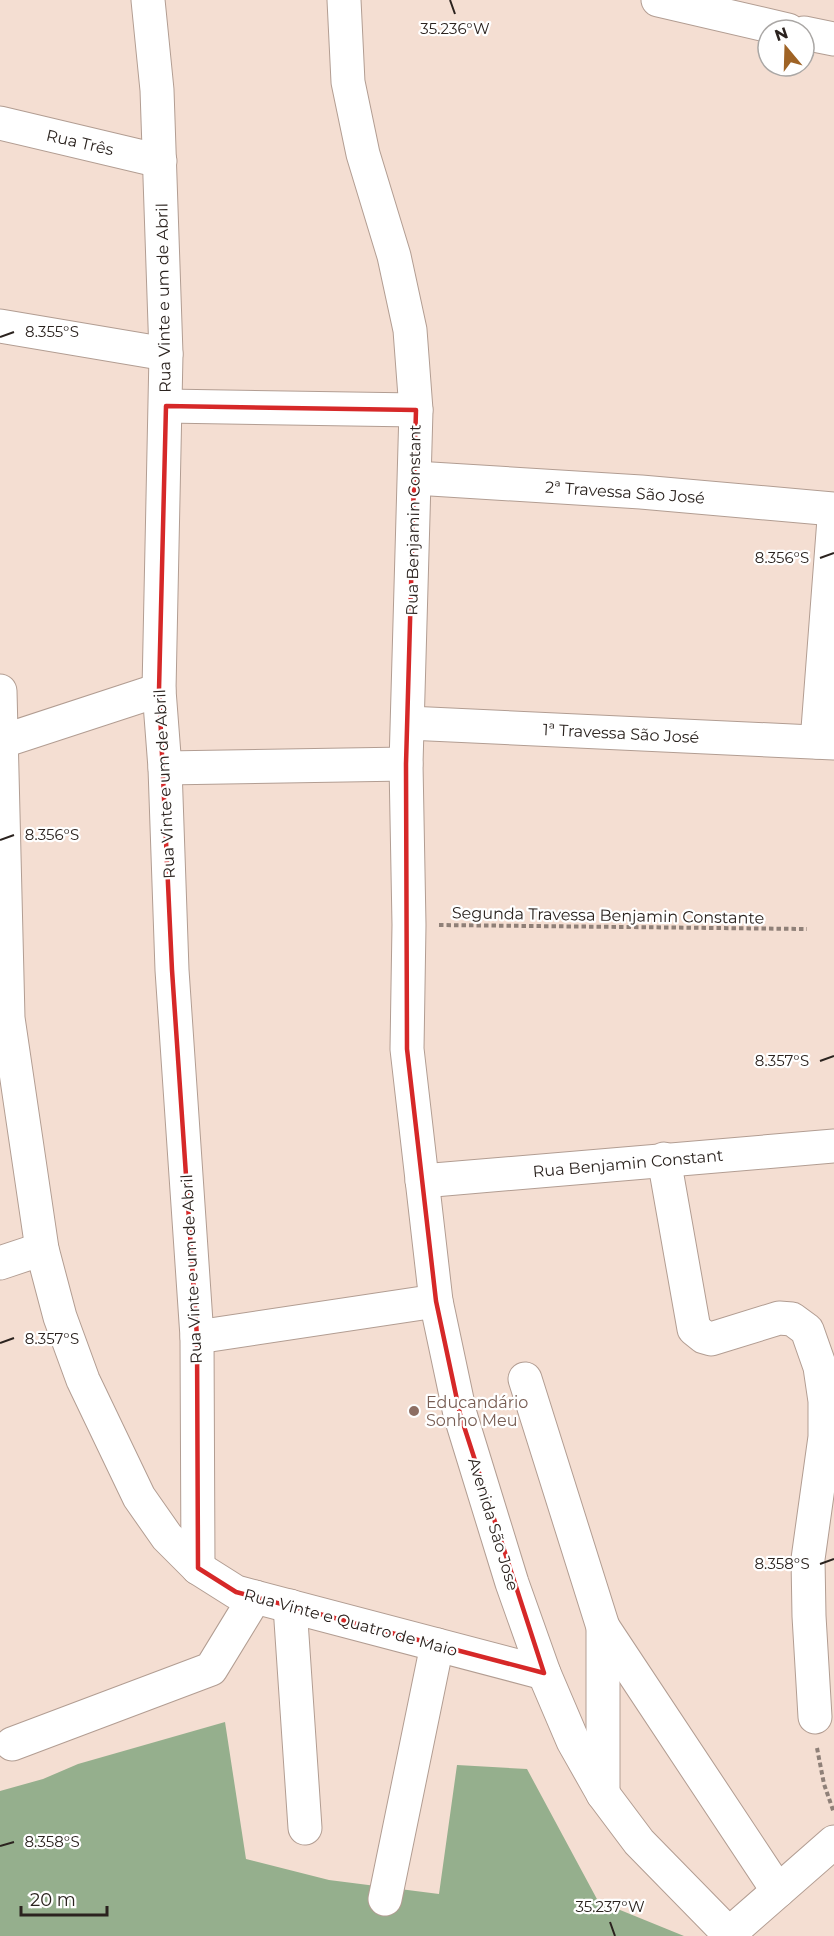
<svg xmlns="http://www.w3.org/2000/svg" width="834" height="1936" viewBox="0 0 834 1936" font-family="Montserrat,sans-serif">
  <style>
    .forest { fill: #95af8d }
    .lines { fill: none; stroke-linecap: round; stroke-linejoin: round }
    .street-casing { stroke: #b29d92; stroke-width: 35 }
    .secondary-casing { stroke: #b29d92; stroke-width: 35 }
    .path { stroke: #8f8078; stroke-width: 4; stroke-dasharray: 4.5 3; stroke-linecap: butt }
    .street { stroke: #fff; stroke-width: 33 }
    .secondary { stroke: #fff; stroke-width: 33 }
    .marked { fill: none; stroke: #d62828; stroke-width: 4.5; stroke-linejoin: round }
    .ticks { fill: none; stroke: #2b231f; stroke-width: 2 }
    .education-dot { fill: #8d6e63; stroke: #fff; stroke-width: 2 }
    .labels { text-anchor: middle; stroke-width: 4.5; stroke-linejoin: round; paint-order: stroke }
    .street-label { font-size: 16px; fill: #2b231f; stroke: #fff }
    .education-label { font-size: 16px; fill: #785e54; stroke: #fff; text-anchor: start }
    .ticks-label { font-size: 15px; text-anchor: middle; fill: #2b231f; stroke: #fff; stroke-width: 4.5; stroke-linejoin: round; paint-order: stroke }
  </style>
  <rect width="100%" height="100%" fill="#f4ded2"/>
  <!-- forest -->
  <polygon class="forest" points="225,1722 246,1859 329,1880 439,1894 457,1765 527,1769 598,1901 684,1936 0,1936 0,1791 43,1779 78,1764"/>
  <g class="lines">
    <!-- street casing -->
    <g class="street-casing">
      <g id="street">
        <polyline points="148,0 157,90 166,354 159,690 165,768 172,970 197,1337 198,1568"/>
        <polyline points="658,0 788,30"/>
        <polyline points="804,33 834,39"/>
        <polyline points="0,123 160,161"/>
        <polyline points="0,326 166,354"/>
        <polyline points="166,406 416,410"/>
        <polyline points="415,478 641,492 834,509"/>
        <polyline points="0,691 8,1018 42,1249 60,1317 83,1380 139,1497 167,1537 198,1568 236,1592 544,1673"/>
        <polyline points="408,723 834,743"/>
        <polyline points="0,742 159,690"/>
        <polyline points="817,742 834,519"/>
        <polyline points="165,768 406,764"/>
        <polyline points="664,1159 694,1329 704,1337 711,1339 779,1318 792,1319 807,1330 820,1367 825,1401 825,1437 808,1559 809,1616 815,1717"/>
        <polyline points="422,1181 834,1146"/>
        <polyline points="0,1263 42,1249"/>
        <polyline points="197,1337 436,1301"/>
        <polyline points="525,1379 603,1627 603,1794"/>
        <polyline points="290,1606 305,1828"/>
        <polyline points="603,1627 778,1891"/>
        <polyline points="12,1744 211,1669 255,1597"/>
        <polyline points="385,1899 437,1645"/>
        <polyline points="729,1934 834,1842"/>
      </g>
    </g>
    <!-- secondary casing -->
    <g class="secondary-casing">
      <polyline id="secondary" points="344,0 348,82 363,154 394,256 410,330 416,410 406,764 409,925 407,1049 436,1301 460,1414 512,1583 544,1673 573,1741 603,1794 639,1842 731,1936"/>
    </g>
    <!-- path -->
    <g class="path">
      <polyline points="439,925 807,929"/>
      <polyline points="817,1748 824,1784 834,1813"/>
    </g>
    <!-- street -->
    <use href="#street" class="street"/>
    <!-- secondary -->
    <use href="#secondary" class="secondary"/>
  </g>
  <!-- marked area -->
  <path class="marked" d="M166 406 416 410 406 764 407 1049 436 1301 460 1414 544 1673 236 1592 198 1568 197 1337 172 970 159 690Z"/>
  <!-- ticks -->
  <path class="ticks" d="M450 0 455 14M0 337 14 332M820 558 834 553M0 840 14 835M820 1061 834 1056M0 1343 14 1338M820 1564 834 1559M0 1846 14 1842M610 1922 615 1936"/>
  <!-- markers -->
  <circle class="education-dot" cx="414" cy="1411" r="6"/>
  <g class="labels">
    <!-- street labels -->
    <g class="street-label">
      <text transform="translate(80 142) rotate(13)" y="6">Rua Três</text>
      <text transform="translate(163 298) rotate(-91)" y="6">Rua Vinte e um de Abril</text>
      <text transform="translate(625 492) rotate(4)" y="6">2ª Travessa São José</text>
      <text transform="translate(413 520) rotate(-89)" y="6">Rua Benjamin Constant</text>
      <text transform="translate(621 733) rotate(3)" y="6">1ª Travessa São José</text>
      <text transform="translate(164 784) rotate(-93)" y="6">Rua Vinte e um de Abril</text>
      <text transform="translate(608 915) rotate(1)" y="6">Segunda Travessa Benjamin Constante</text>
      <text transform="translate(628 1163) rotate(-5)" y="6">Rua Benjamin Constant</text>
      <text transform="translate(191 1269) rotate(-93)" y="6">Rua Vinte e um de Abril</text>
      <text transform="translate(494 1524) rotate(73)" y="6">Avenida São Jose</text>
      <text transform="translate(351 1622) rotate(15)" y="6">Rua Vinte e Quatro de Maio</text>
    </g>
    <!-- education labels -->
    <g class="education-label">
      <text x="426" y="1408">Educandário<tspan x="426" dy="18">Sonho Meu</tspan></text>
    </g>
  </g>
  <g class="ticks-label">
    <text x="455" y="34">35.236°W</text>
    <text x="52" y="337">8.355°S</text>
    <text x="782" y="563">8.356°S</text>
    <text x="52" y="840">8.356°S</text>
    <text x="782" y="1066">8.357°S</text>
    <text x="52" y="1344">8.357°S</text>
    <text x="782" y="1569">8.358°S</text>
    <text x="52" y="1847">8.358°S</text>
    <text x="610" y="1912">35.237°W</text>
  </g>
  <!-- north arrow -->
  <g transform="translate(786 48) rotate(341)"><circle r="28" fill="#ffffff" stroke="#aaa7a5" stroke-width="1.5"/>
  <path d="M0-4.5L10 22L0 15L-10 22Z" fill="#9f6325"/>
  <text y="-9" font-size="16" font-weight="bold" text-anchor="middle" fill="#2b231f">N</text>
  </g>
  <!-- scale -->
  <path d="M21 1906v9h86v-9" fill="none" stroke="#2b231f" stroke-width="3"/>
  <text x="30" y="1906" font-size="18" fill="#2b231f" stroke="#ffffff" stroke-width="4.5" paint-order="stroke">20 m</text>
</svg>
